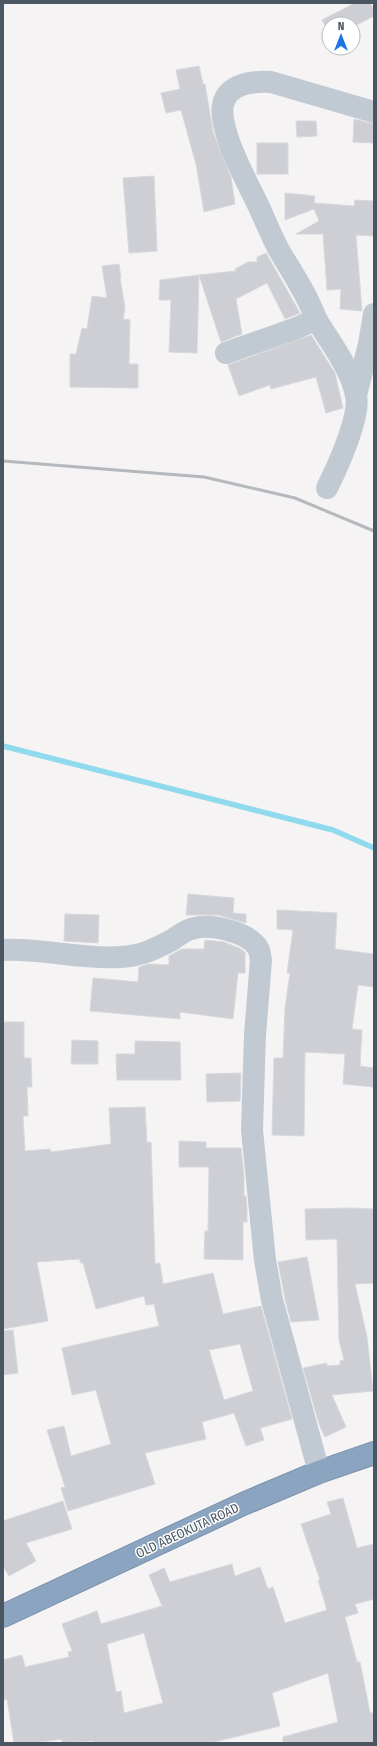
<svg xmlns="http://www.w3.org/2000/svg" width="377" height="1746" viewBox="0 0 377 1746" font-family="'Fira Sans Condensed',sans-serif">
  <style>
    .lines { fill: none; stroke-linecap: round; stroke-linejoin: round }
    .stream { stroke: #90daee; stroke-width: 5.5 }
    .building { fill: #cdcfd5; stroke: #d7d9de; fill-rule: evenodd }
    .highway-casing { stroke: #7690ad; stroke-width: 24 }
    .street { stroke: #c1cad2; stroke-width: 22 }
    .highway { stroke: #8ba5c1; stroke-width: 22 }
    .rail { stroke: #b5b8bd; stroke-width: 3 }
    .labels { text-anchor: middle; stroke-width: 3; stroke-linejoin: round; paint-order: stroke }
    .street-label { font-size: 13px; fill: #4a5661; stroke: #fff }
  </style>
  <rect width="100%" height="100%" fill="#f5f3f3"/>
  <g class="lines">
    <!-- stream -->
    <polyline class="stream" points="3,746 333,830 374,848"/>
  </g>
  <!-- building -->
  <g class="building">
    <polygon points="355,3 370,3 374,10 374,16 353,27 353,24 329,24 329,32 322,20"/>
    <polygon points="199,66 203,84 205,84 213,132 231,177 235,204 204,212 196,164 181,110 166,113 161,93 180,89 176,70"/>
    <polygon points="354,119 374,124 374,143 353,142"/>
    <polygon points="296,121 316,121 317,136 297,137"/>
    <rect x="257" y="143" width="31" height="31"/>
    <polygon points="154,176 157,251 129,253 123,178"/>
    <polygon points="285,193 315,196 314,203 354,206 355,200 374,201 374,236 356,235 362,311 340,309 341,289 327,290 323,234 296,234 319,221 314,209 285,220"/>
    <polygon points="266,253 300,313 285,319 267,283 236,299 242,334 221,342 199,275 236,271 235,269 248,262 257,262 257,257"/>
    <polygon points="119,264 121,278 120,278 125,307 123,319 130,320 129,364 138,364 138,388 70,387 70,354 76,354 82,328 87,329 92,296 107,298 102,266"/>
    <polygon points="199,275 197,353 169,352 171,300 159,300 160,280"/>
    <polygon points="311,335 335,373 343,408 326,413 316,377 271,389 270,385 239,396 228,365"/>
    <polygon points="188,894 234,898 233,913 246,914 246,923 218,915 186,915"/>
    <polygon points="277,910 337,913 335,949 374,954 374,987 358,985 352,1029 362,1030 360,1066 374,1068 374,1087 343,1084 345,1054 305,1052 304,1136 272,1135 274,1058 283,1058 285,1008 290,973 287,973 293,930 277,929"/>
    <polygon points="65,914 99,915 98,943 64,941"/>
    <polygon points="205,940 224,942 239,948 245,952 245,973 238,973 233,1019 180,1012 180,1019 90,1011 93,978 138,982 139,967 149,964 169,965 169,956 182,949 204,949"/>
    <path d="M3 1022H24V1058H31L32 1087H27L28 1116H23L25 1151 50 1149 51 1152 111 1144 109 1108 145 1107 147 1143 151 1142 155 1264 160 1263 163 1284 213 1273 223 1314 261 1306 292 1419 260 1428 264 1440 246 1446 234 1413 202 1422 206 1439 145 1453 155 1484 68 1511 61 1488 65 1487 47 1430 64 1426 71 1456 111 1444 96 1390 72 1395 62 1348 159 1326 154 1304 146 1305 144 1296 96 1309 83 1263H80V1259L37 1262 48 1321 3 1329ZM240 1344 253 1391 224 1400 209 1350Z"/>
    <polygon points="72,1040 98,1041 98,1064 71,1064"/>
    <polygon points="135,1041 180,1042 181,1080 117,1080 116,1054 135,1054"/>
    <polygon points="241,1073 240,1101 207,1102 206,1074"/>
    <polygon points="179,1141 206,1142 206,1148 241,1148 244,1177 244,1196 246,1196 247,1210 247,1222 243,1222 243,1260 204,1259 205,1231 208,1231 209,1167 179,1167"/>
    <polygon points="352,1208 374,1209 374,1283 355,1284 367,1337 373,1391 332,1395 346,1427 325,1437 319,1424 303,1368 327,1363 327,1366 340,1365 340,1361 344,1360 339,1340 337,1239 306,1240 305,1209"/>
    <polygon points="307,1257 319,1320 291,1322 285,1299 278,1262"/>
    <polygon points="13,1330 18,1373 3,1375 3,1331"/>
    <path d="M343 1498 357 1548 374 1544V1599L355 1604 358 1613 345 1617 357 1662H360L370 1713H374V1743H283V1737L338 1722 328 1673 272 1693 280 1726 210 1743H93V1741L62 1743V1739L34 1743H14L7 1699 3 1700V1660L22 1655 25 1667 69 1657 68 1652 72 1651 62 1624 97 1611 101 1624 162 1606 149 1575 164 1568 170 1582 232 1564 235 1576 260 1567 268 1589 273 1587 285 1623 327 1610 318 1580H320L301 1524 331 1514 327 1502ZM144 1633 163 1703 124 1713 121 1691 116 1692 107 1644Z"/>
    <polygon points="63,1501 72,1529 26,1543 36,1561 9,1576 3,1566 3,1521"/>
  </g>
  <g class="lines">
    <!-- highway casing -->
    <g class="highway-casing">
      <polyline id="highway" points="3,1616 243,1504 319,1472 374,1453"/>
    </g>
    <!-- street -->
    <g class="street">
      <path d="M316 319C330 342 350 367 356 395 361 416 337 468 327 488"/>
      <path d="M226 353 297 328 316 319C307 294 293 274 280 252 272 238 266 222 259 207 248 183 218 131 223 105 227 83 254 81 271 82L374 112"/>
      <polyline points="356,395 369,344 374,314"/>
      <path d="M3 950C42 948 83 960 121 957 141 956 155 949 172 940 178 936 184 931 191 929 209 923 247 931 258 948 260 951 260 956 261 960L255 1035 252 1130 265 1260 272 1300 319 1472"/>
    </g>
    <!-- highway -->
    <use href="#highway" class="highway"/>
    <!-- rail -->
    <polyline class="rail" points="3,461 204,477 295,498 374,531"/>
  </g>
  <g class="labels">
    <!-- street labels -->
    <g class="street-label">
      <text transform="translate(187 1530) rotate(-25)" y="5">OLD ABEOKUTA ROAD</text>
    </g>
  </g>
  <!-- border -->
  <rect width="377" height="1746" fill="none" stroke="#4a5661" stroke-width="8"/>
  <!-- north arrow -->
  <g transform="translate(341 36)"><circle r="19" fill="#ffffff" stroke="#b7bbc0"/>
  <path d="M0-3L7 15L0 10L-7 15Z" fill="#1a73e8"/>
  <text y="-6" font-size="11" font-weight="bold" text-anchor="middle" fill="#4a5661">N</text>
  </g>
</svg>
